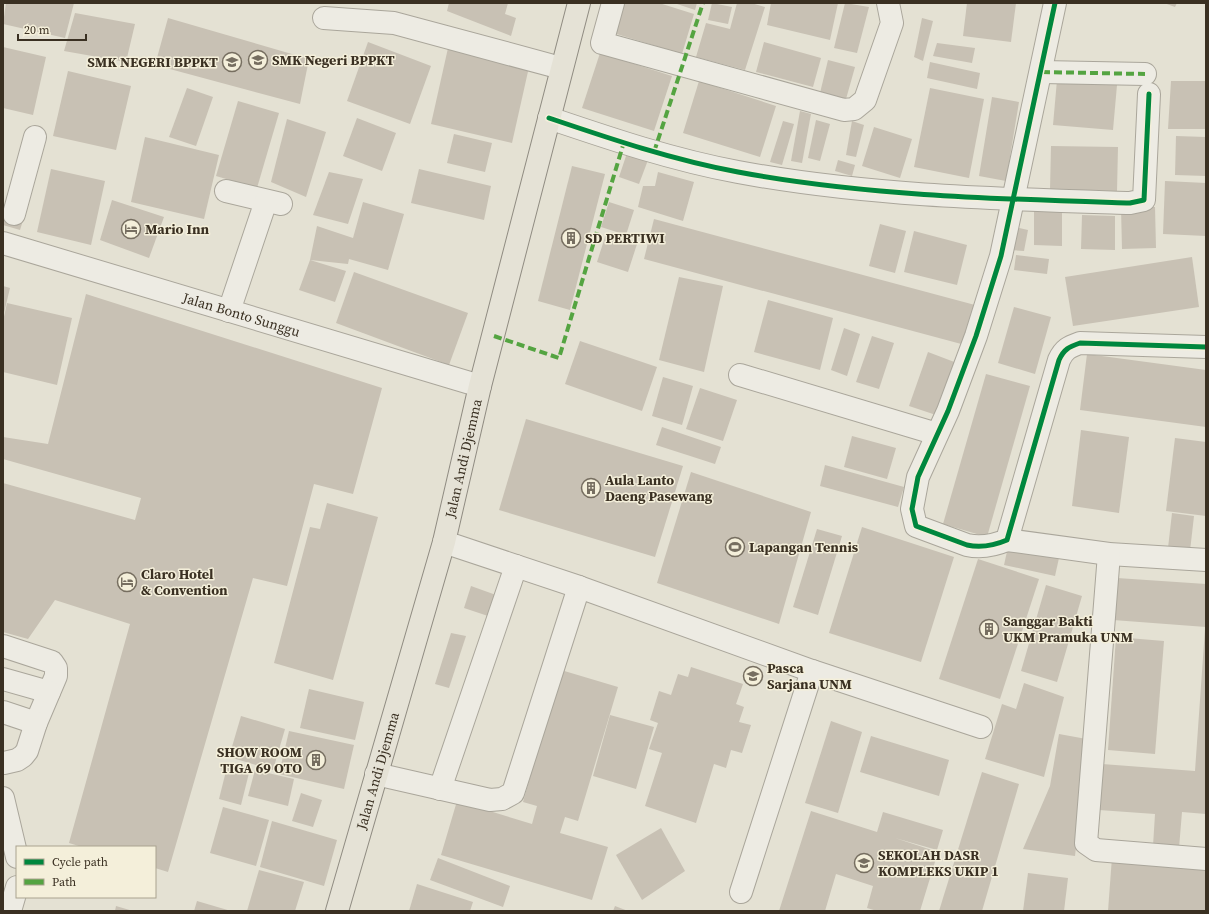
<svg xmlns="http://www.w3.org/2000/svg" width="1209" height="914" viewBox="0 0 1209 914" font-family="'Source Serif 4',serif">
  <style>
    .building { fill: #c8c1b4 }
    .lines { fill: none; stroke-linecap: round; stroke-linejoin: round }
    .minor-casing { stroke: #aaa69b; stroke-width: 24 }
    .major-casing { stroke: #908c82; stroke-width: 24 }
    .minor { stroke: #edebe3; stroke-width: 22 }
    .major { stroke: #e5e2d6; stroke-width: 22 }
    .quiet { stroke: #54a441; stroke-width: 4; stroke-dasharray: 8 4; stroke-linecap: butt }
    .cycleway-casing { stroke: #f4efda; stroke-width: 8 }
    .cycleway { stroke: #00873e; stroke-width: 5 }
    .labels { text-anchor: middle; stroke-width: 3; stroke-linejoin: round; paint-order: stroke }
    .poi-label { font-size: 14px; font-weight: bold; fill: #3a3022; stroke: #f4efda; text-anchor: start }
    .street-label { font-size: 14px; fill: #3a3022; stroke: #f4efda }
  </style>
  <rect width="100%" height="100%" fill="#e4e1d3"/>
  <!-- building -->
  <g class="building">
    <polygon points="6,3 74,3 65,38 3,24"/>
    <polygon points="449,3 508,3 505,14 516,18 511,36 447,11"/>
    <polygon points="619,3 659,3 694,14 682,54 610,32"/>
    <polygon points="674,3 697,3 695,10"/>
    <polygon points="712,3 732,7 728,24 708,20"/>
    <polygon points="737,3 751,3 765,7 745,70 696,57 706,23 730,29"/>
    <polygon points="771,3 838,3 830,40 767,25"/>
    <polygon points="845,3 869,7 857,53 834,48"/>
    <polygon points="967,3 1016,3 1011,42 963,36"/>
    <polygon points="1164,3 1177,3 1175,7"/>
    <polygon points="75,13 135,24 126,62 64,51"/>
    <polygon points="168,18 309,59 300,104 155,65"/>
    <polygon points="922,18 933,21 923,61 914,57"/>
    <polygon points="368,42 431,66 410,124 347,101"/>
    <polygon points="764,42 821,58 813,87 756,72"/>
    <polygon points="937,43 975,48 972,63 933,56"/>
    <polygon points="3,47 46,57 33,115 3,108"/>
    <polygon points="448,48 529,67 512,143 431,124"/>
    <polygon points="600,53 672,76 654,131 582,108"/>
    <polygon points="828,60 855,67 846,99 820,93"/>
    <polygon points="930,62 980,73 977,89 927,78"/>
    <polygon points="68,71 131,86 116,150 53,136"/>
    <polygon points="1057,80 1117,85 1113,130 1053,125"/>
    <polygon points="699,81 776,106 760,157 683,133"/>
    <polygon points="1171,81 1206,81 1206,129 1168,129"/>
    <polygon points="187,88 213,97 196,146 169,137"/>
    <polygon points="930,88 984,99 969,178 914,167"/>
    <polygon points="992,97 1019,102 1006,181 979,176"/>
    <polygon points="238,101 279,113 257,188 216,176"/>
    <polygon points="800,111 811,114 802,163 791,161"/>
    <polygon points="357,118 396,133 382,171 343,156"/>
    <polygon points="287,119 326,132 306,197 271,182"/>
    <polygon points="816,120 830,124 820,161 808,158"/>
    <polygon points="783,121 794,124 782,165 770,162"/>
    <polygon points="852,121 864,125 856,157 846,155"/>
    <polygon points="874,127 912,139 900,178 862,166"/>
    <polygon points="454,134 492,143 485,172 447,163"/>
    <polygon points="1176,136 1206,137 1206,176 1175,175"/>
    <polygon points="145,137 219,155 204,219 131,202"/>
    <polygon points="1051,146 1118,147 1117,191 1050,190"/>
    <polygon points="627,153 648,160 639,184 619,177"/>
    <polygon points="838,160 855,165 852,176 835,171"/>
    <polygon points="572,166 605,174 570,310 538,301"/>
    <polygon points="51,169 105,181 91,245 37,232"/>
    <polygon points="419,169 491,186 484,220 411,203"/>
    <polygon points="329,172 363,179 348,224 313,215"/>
    <polygon points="658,172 694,182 683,221 638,207 643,186 655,186"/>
    <polygon points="1165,181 1206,183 1206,236 1163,234"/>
    <polygon points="112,200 164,217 149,258 100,240"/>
    <polygon points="363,202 404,214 388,270 349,259 348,264 310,260 346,271 335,302 299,290 310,260 317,226 353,238"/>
    <polygon points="609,202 634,210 626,235 601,227"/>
    <polygon points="1155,207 1156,248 1122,249 1121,208"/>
    <polygon points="3,210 24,217 20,230 3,225"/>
    <polygon points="1034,211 1062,211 1062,246 1034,245"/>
    <polygon points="1082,215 1115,216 1115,250 1081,249"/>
    <polygon points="654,219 975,305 965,345 644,259"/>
    <polygon points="880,224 906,231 895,273 869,266"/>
    <polygon points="1015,227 1028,230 1024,251 1010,250"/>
    <polygon points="914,231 967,245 957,285 904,272"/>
    <polygon points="606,234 637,244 628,272 597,262"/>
    <polygon points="1016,255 1049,259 1047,274 1014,270"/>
    <polygon points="1192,257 1199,307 1073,326 1065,277"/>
    <polygon points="354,272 468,313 449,365 336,323"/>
    <polygon points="679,277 723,286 704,372 659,360"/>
    <polygon points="3,286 10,288 4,313 3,313"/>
    <polygon points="86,294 382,388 353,494 314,484 287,586 253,578 168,872 155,868 155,847 82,847 69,843 130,624 55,600 28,639 3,632 3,483 135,520 141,498 3,459 3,437 48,444"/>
    <polygon points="768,300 833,318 820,370 754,352"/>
    <polygon points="7,303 72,318 57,385 3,372 3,321"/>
    <polygon points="1014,307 1051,317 1035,374 998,363"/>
    <polygon points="844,328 860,334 847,376 831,370"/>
    <polygon points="872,336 894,343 879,389 856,382"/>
    <polygon points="580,341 657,367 642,411 565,384"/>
    <polygon points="928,352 957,363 939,416 909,406"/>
    <polygon points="1087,354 1206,370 1206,427 1080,410"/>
    <polygon points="986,374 1030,386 987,537 943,524"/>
    <polygon points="663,377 693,386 682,425 652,416"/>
    <polygon points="700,388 737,400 723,441 686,429"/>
    <polygon points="526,419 683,466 655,557 499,510"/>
    <polygon points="662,427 721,447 715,464 656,445"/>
    <polygon points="1081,430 1129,437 1119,513 1072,506"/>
    <polygon points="852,436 896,448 887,479 844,467"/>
    <polygon points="1175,438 1206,442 1206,516 1166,511"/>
    <polygon points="825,465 904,487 898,507 820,486"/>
    <polygon points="691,472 811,512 779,624 657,583"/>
    <polygon points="327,503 378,517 333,680 274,663 310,527 320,529"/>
    <polygon points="1172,513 1194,516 1190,551 1168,548"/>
    <polygon points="862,527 954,557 921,662 829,633"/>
    <polygon points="817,529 842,536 818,615 793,607"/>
    <polygon points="1008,547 1059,558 1055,576 1004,565"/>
    <polygon points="978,559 1039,579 1000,699 939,679"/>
    <polygon points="1117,578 1206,584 1206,627 1113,620"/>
    <polygon points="1046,585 1082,596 1057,682 1021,671"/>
    <polygon points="471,586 496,595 488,616 464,608"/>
    <polygon points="1205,629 1206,814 1182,812 1179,848 1153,846 1155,814 1099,810 1102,764 1195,771"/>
    <polygon points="451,633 466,636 449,688 435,684"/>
    <polygon points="1116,637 1164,641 1155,754 1108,750"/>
    <polygon points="691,667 743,684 736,704 744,707 739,722 751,725 742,753 731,750 726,768 714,764 696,823 645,806 662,753 649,749 658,723 650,720 659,691 671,695 678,674 688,677"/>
    <polygon points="561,670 618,687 578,821 565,817 560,833 608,847 592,900 441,855 457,801 532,824 537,806 523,802"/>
    <polygon points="1024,683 1064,697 1044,777 985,759 1002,704 1016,709"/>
    <polygon points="309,689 364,702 355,740 300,728"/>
    <polygon points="610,715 654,727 636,789 593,776"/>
    <polygon points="241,716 285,729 273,770 229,757"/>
    <polygon points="831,721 862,732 838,813 805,803"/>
    <polygon points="289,731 354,745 344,789 279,774"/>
    <polygon points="1059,734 1092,740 1082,793 1075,856 1023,849 1050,786"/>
    <polygon points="871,736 949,760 939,796 860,772"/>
    <polygon points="228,763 250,769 241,805 219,799"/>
    <polygon points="255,770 294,779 288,806 248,796"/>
    <polygon points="982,772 1019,784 982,911 939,911"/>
    <polygon points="301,793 322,800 313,827 292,821"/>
    <polygon points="223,807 269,820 256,866 210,853"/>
    <polygon points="811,811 877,832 883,812 943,830 937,850 895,838 938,852 920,911 877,911 867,908 873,886 836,874 825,911 779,911"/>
    <polygon points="272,821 337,840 324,886 260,867"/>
    <polygon points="661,828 685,871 642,900 616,855"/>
    <polygon points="1112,857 1206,864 1206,911 1108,911"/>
    <polygon points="438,858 510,886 503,907 430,880"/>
    <polygon points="259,870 304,882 295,911 247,911"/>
    <polygon points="1028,873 1068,878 1064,911 1023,911"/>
    <polygon points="417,884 473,902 470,911 409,911"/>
    <polygon points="197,901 231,911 194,911"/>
    <polygon points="116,906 133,911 115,911"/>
    <polygon points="615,906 628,911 613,911"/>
  </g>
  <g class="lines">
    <!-- minor casing -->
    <g class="minor-casing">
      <g id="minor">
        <polyline points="613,3 602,43 844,110 854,109 865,100 892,23 888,3"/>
        <path d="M1055 3 1001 256 976 336 948 411 918 477 912 509 916 526 967 545C981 548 993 546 1007 540L1059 360C1064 349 1069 347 1080 343L1206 347"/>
        <polyline points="324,18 394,23 561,68"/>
        <polyline points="1042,72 1145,74"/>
        <path d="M549 118C611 139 673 160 738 172 867 196 999 199 1130 203L1144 200 1149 94"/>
        <polyline points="226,191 281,204"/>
        <polyline points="14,214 35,137"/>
        <path id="s1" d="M3 243 480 386"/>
        <polyline points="229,311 266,201"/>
        <polyline points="740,375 937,434"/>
        <polyline points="1007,540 1109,554 1206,560"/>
        <polyline points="444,542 579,587 812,671 981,727"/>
        <polyline points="1109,554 1086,843 1096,850 1206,859"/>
        <polyline points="3,646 52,662 56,668 56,676 36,723 27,751 23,756 17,760 4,763"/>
        <polyline points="3,679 49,692"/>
        <polyline points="3,712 36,723"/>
        <polyline points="376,774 490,800 502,799 513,793 579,587"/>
        <polyline points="440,789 516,566"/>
        <polyline points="3,798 17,857"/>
        <polyline points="741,892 812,671"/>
        <polyline points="10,911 17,887"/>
      </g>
    </g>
    <!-- major casing -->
    <g class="major-casing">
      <g id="major">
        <path id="s2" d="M337 911 444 542 480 386 579 3"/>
      </g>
    </g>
    <!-- minor -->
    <use href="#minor" class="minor"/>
    <!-- major -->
    <use href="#major" class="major"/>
    <!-- quiet -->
    <g class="quiet">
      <polyline points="1042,72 1145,74"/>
      <polyline points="654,152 703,3"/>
      <polyline points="494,336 559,358 624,142"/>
    </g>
    <!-- cycleway casing -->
    <g class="cycleway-casing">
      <g id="cycleway">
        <path d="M1055 3 1001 256 976 336 948 411 918 477 912 509 916 526 967 545C981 548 993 546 1007 540L1059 360C1064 349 1069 347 1080 343L1206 347"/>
        <path d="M549 118C611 139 673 160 738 172 867 196 999 199 1130 203L1144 200 1149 94"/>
      </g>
    </g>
    <!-- cycleway -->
    <use href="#cycleway" class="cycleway"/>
  </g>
  <!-- icons -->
  <defs>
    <g id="school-ring" transform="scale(1)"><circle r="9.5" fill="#f4efda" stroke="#766e60" stroke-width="1.5"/><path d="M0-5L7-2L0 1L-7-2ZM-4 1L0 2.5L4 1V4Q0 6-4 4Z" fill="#766e60"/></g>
    <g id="hotel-ring" transform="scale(1)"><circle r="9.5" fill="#f4efda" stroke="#766e60" stroke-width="1.5"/><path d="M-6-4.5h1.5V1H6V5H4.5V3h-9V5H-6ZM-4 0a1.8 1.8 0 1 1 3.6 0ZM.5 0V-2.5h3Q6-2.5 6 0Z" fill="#766e60"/></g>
    <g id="building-ring" transform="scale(1)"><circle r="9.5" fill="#f4efda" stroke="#766e60" stroke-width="1.5"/><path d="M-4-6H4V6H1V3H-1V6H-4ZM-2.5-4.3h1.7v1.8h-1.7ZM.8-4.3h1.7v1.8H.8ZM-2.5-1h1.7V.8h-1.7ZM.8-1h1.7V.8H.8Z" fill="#766e60"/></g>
    <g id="stadium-ring" transform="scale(1)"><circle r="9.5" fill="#f4efda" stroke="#766e60" stroke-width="1.5"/><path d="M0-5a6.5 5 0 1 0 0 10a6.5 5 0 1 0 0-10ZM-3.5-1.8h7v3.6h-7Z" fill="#766e60"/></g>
    <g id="university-ring" transform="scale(1)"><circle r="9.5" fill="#f4efda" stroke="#766e60" stroke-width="1.5"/><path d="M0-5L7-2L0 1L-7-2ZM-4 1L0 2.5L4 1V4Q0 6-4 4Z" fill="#766e60"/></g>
  </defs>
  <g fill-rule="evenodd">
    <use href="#school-ring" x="258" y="60"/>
    <use href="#school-ring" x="232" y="62"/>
    <use href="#hotel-ring" x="131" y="229"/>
    <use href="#building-ring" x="571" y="238"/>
    <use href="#building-ring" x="591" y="488"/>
    <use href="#stadium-ring" x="735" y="547"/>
    <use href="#hotel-ring" x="127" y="582"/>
    <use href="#building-ring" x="989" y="629"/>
    <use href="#university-ring" x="753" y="676"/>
    <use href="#building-ring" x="316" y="760"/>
    <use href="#school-ring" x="864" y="863"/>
  </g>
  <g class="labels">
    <!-- poi labels -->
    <g class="poi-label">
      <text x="272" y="65">SMK Negeri BPPKT</text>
      <text x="218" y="67" text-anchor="end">SMK NEGERI BPPKT</text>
      <text x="145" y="234">Mario Inn</text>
      <text x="585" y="243">SD PERTIWI</text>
      <text x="605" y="485">Aula Lanto<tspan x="605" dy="16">Daeng Pasewang</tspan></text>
      <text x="749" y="552">Lapangan Tennis</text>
      <text x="141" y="579">Claro Hotel<tspan x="141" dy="16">&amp; Convention</tspan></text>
      <text x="1003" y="626">Sanggar Bakti<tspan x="1003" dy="16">UKM Pramuka UNM</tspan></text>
      <text x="767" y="673">Pasca<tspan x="767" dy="16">Sarjana UNM</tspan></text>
      <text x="302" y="757" text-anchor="end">SHOW ROOM<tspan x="302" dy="16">TIGA 69 OTO</tspan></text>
      <text x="878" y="860">SEKOLAH DASR<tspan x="878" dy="16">KOMPLEKS UKIP 1</tspan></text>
    </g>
    <!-- street labels -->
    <g class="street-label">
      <text dy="5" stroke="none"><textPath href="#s1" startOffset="249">Jalan Bonto Sunggu</textPath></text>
      <text dy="5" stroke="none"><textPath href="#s2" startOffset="470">Jalan Andi Djemma</textPath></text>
      <text dy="5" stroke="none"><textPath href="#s2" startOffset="146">Jalan Andi Djemma</textPath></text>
    </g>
  </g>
  <!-- border -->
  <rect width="1209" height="914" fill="none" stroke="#3a3022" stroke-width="8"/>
  <!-- legend -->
  <rect x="16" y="846" width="140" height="52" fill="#f4efda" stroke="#aaa390"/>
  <rect x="24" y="859" width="20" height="6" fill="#00873e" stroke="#aaa390"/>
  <text x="52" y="866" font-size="12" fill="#3a3022">Cycle path</text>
  <rect x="24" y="879" width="20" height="6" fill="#54a441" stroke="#aaa390"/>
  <text x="52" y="886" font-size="12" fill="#3a3022">Path</text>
  <!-- scale -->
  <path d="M18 34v6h68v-6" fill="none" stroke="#3a3022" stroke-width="2"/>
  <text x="24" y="34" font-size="12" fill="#3a3022" stroke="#f4efda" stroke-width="3" paint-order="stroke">20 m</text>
</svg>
